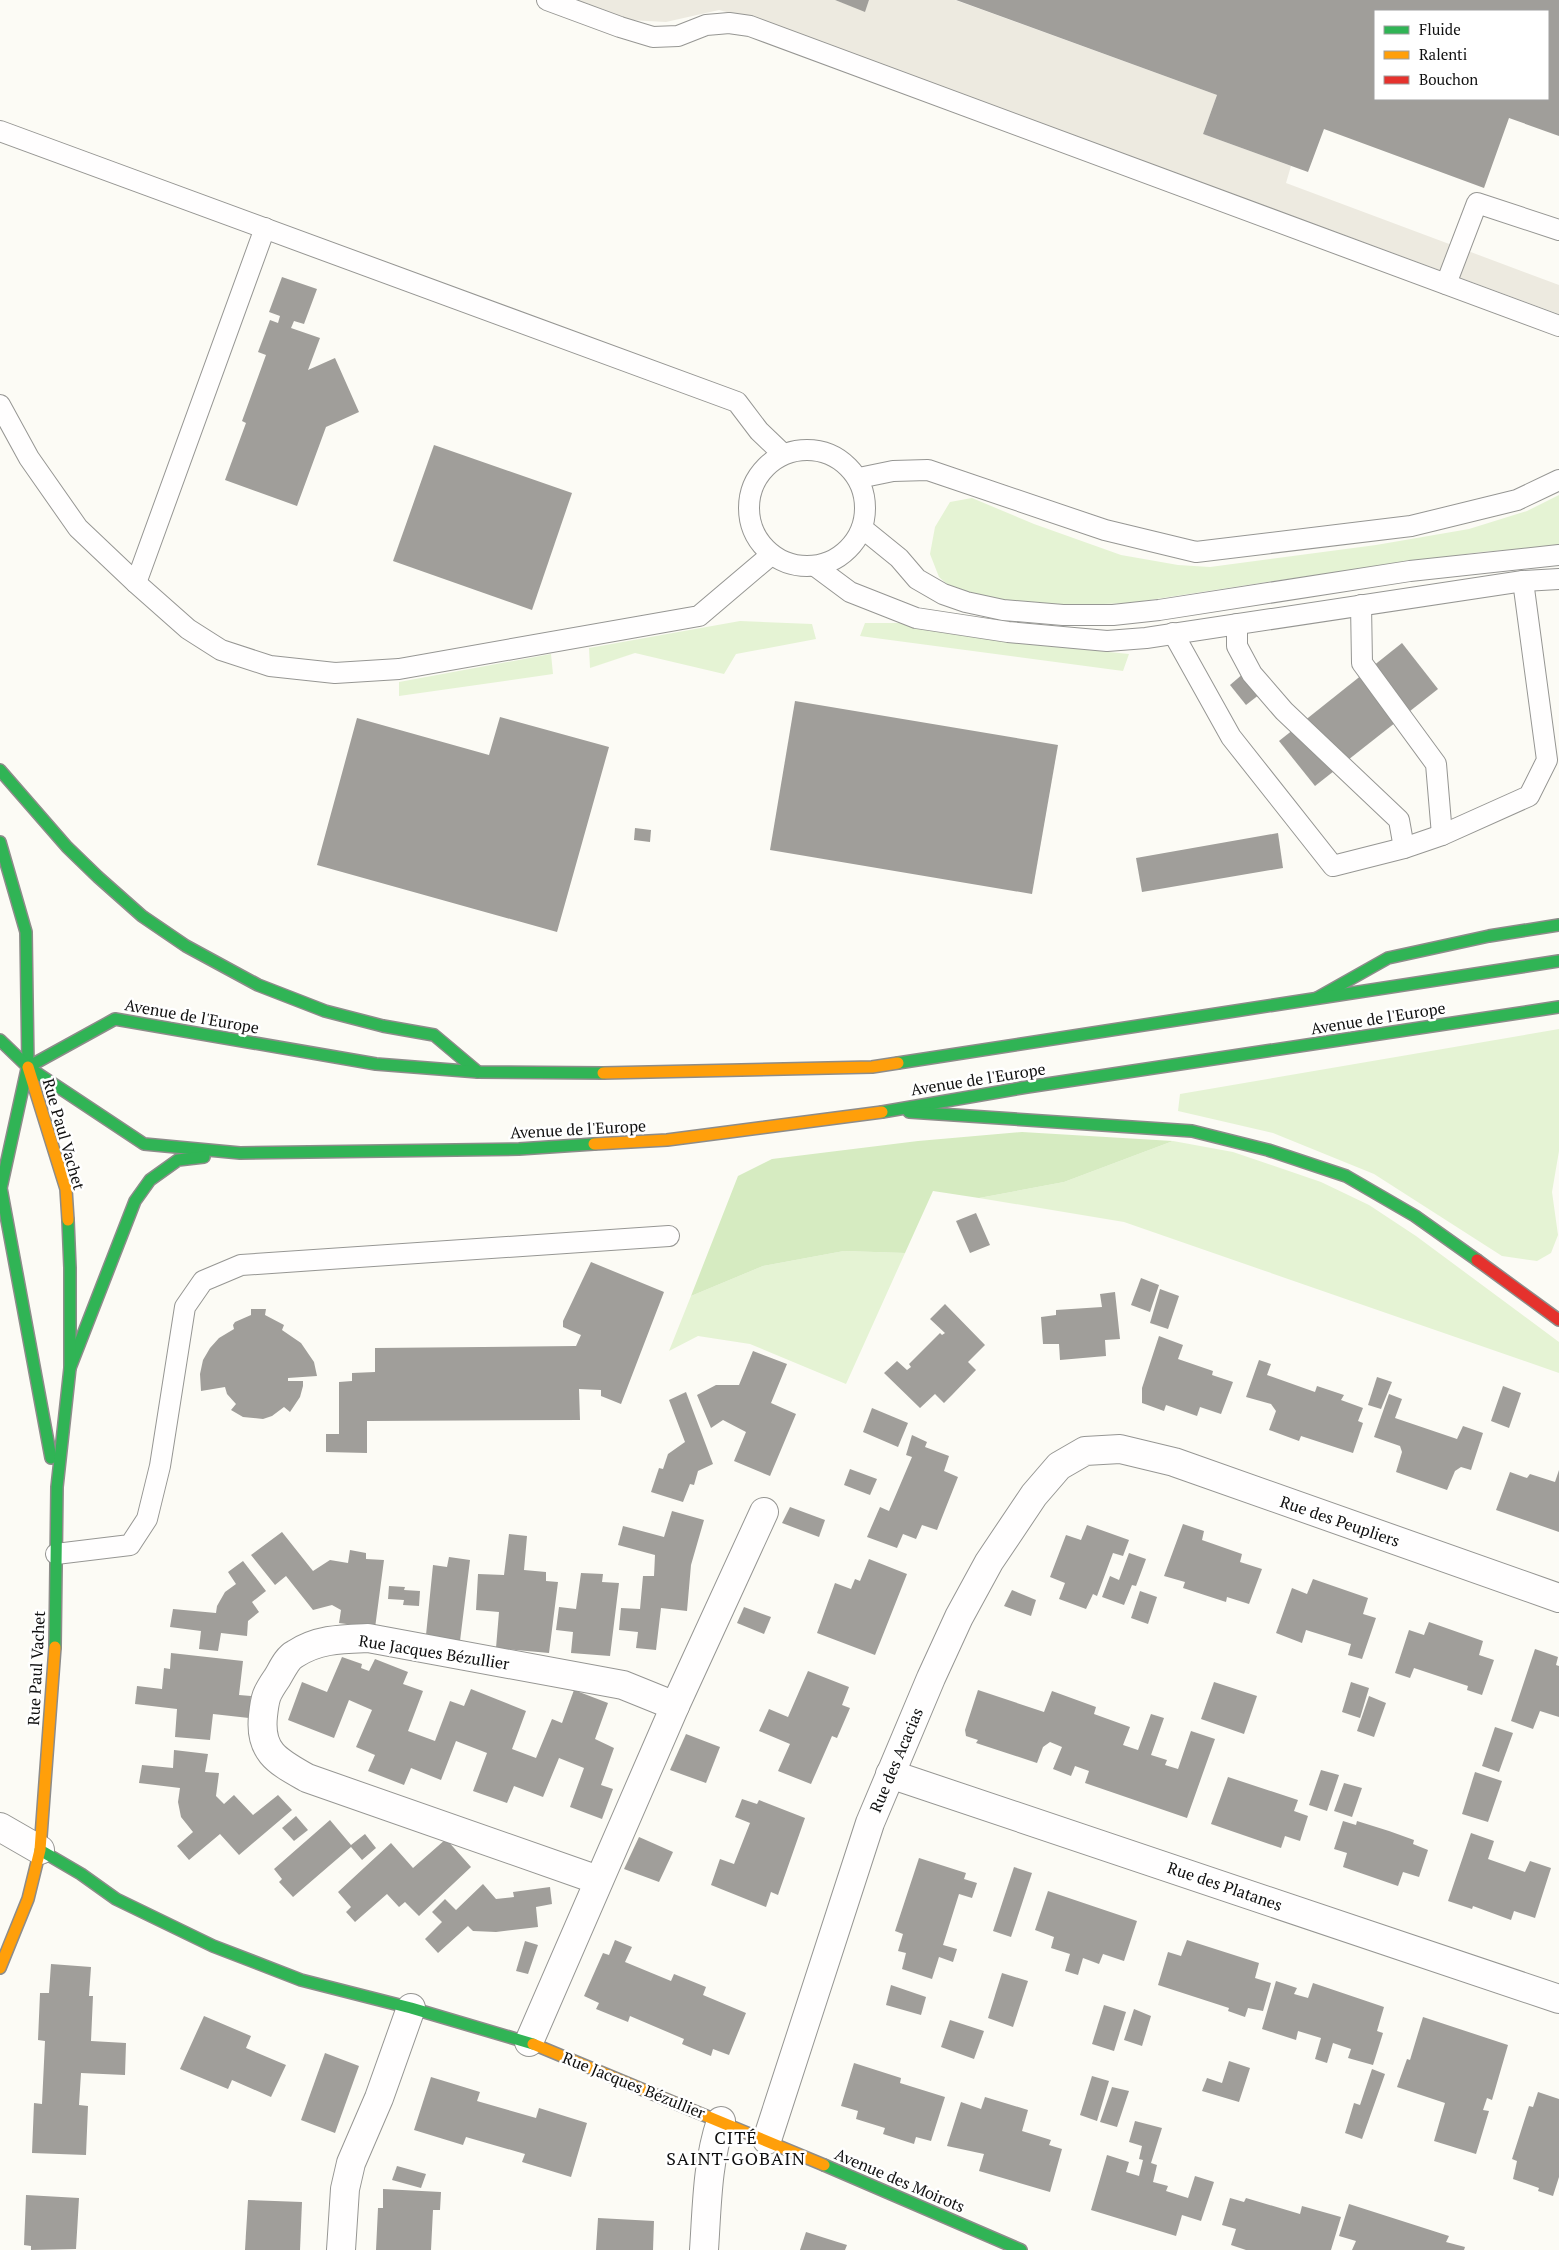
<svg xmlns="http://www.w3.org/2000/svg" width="1559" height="2250" viewBox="0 0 1559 2250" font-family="'PT Serif',serif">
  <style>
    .green { fill: #e5f3d4 }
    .forest { fill: #d6ebc1 }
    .plaza { fill: #edeae0 }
    .building { fill: #a09e9a; fill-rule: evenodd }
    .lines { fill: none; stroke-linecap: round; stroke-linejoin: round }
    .lane-casing { stroke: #969693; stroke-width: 22 }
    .street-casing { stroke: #969693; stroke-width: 30 }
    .fast-casing { stroke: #8d8c8a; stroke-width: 14 }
    .slow-casing { stroke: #8d8c8a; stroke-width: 14 }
    .jam-casing { stroke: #8d8c8a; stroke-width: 14 }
    .lane { stroke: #fffefe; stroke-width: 20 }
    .street { stroke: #fffefe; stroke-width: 28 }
    .fast { stroke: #30b455; stroke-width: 11 }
    .slow { stroke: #ff9f0a; stroke-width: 11 }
    .jam { stroke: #e5322d; stroke-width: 11 }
    .labels { text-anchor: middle; stroke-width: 5; stroke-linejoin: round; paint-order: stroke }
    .street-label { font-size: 16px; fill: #101010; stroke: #fff }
    .neighbourhood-label { font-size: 18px; letter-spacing: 1px; fill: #101010; stroke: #fff }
  </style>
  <rect width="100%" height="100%" fill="#fcfbf5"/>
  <!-- green -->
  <g class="green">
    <polygon points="1559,495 1559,546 1481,552 1274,581 1130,603 1077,605 992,600 958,594 939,577 930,554 935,527 950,502 972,498 1034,524 1121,555 1178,565 1210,567 1376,545 1469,529 1527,511"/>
    <polygon points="740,621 812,624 816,639 736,654 724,674 635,653 590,668 589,648"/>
    <polygon points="865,623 904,623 928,630 1029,644 1129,654 1123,671 860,636"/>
    <polygon points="551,654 553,674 399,696 399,682"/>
    <polygon points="1559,1029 1559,1151 1552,1192 1558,1235 1551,1253 1537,1261 1502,1256 1374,1174 1273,1133 1178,1111 1180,1094"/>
    <polygon points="1173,1141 1233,1152 1321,1182 1369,1205 1416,1236 1559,1342 1559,1373 1124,1222 979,1198 1064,1182"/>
    <polygon points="844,1251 905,1253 846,1384 750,1344 698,1336 669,1351 691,1296 763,1266"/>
  </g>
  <!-- forest -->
  <polygon class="forest" points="1022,1132 1173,1141 1064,1182 979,1198 933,1191 905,1253 844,1251 763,1266 691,1296 738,1176 772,1159 918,1141"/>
  <!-- plaza -->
  <polygon class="plaza" points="573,0 835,0 865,11 869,0 955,0 1217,95 1203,134 1291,166 1286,183 1559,285 1559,314 764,22 719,10 666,22 629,20"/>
  <!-- building -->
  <g class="building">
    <polygon points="835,0 869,0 865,12"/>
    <path d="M956 0H1559V136L1509 118 1484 188 1324 129 1308 172 1203 134 1217 95ZM1375 11H1548V99H1375Z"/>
    <polygon points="282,277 317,289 304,324 294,321 291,328 320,338 308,370 335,358 359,412 326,427 297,506 225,480 246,423 242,421 266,355 258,352 270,320 278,323 280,316 269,312"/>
    <polygon points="434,445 572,493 532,610 393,561"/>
    <polygon points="1402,643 1438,689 1315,786 1279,741"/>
    <polygon points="1244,673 1260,694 1246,705 1230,685"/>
    <polygon points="795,701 1058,745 1032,894 770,850"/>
    <polygon points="500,717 609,747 557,932 317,865 357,718 489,755"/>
    <polygon points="635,828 651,830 650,842 634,840"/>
    <polygon points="1278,833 1283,868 1142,892 1136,858"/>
    <polygon points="976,1213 990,1245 970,1253 956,1221"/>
    <polygon points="591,1262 664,1292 621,1404 601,1396 601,1390 579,1389 580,1420 367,1421 367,1453 326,1452 326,1434 339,1434 339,1382 352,1381 352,1373 375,1372 375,1348 576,1346 581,1335 563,1327 563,1321"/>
    <polygon points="1141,1278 1159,1285 1150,1312 1131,1305"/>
    <polygon points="1160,1289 1179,1296 1168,1329 1150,1323"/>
    <polygon points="1115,1292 1120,1339 1105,1340 1106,1356 1060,1360 1059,1344 1043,1344 1041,1317 1056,1315 1056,1310 1102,1307 1100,1294"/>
    <polygon points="945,1304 985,1345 968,1362 976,1370 952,1395 944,1403 935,1394 920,1408 884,1373 897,1361 907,1370 911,1367 909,1364 940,1333 942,1335 945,1333 930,1319"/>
    <polygon points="251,1309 266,1309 265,1315 284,1325 282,1330 301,1343 314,1362 317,1376 288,1378 288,1381 303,1381 303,1386 300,1397 290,1412 284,1407 272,1416 263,1419 243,1417 231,1410 236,1404 227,1394 225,1387 201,1391 200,1374 203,1360 210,1348 219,1338 234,1329 233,1325 235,1322 251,1315"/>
    <polygon points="1159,1336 1183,1345 1178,1359 1213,1371 1212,1375 1233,1382 1221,1414 1200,1407 1197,1416 1166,1405 1164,1411 1142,1403 1142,1388"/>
    <polygon points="753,1351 787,1364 771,1403 796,1414 770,1476 734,1461 746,1432 723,1420 711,1428 697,1395 716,1385 739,1385"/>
    <polygon points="1259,1360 1271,1364 1267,1375 1315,1392 1317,1386 1344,1395 1341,1400 1363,1408 1358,1421 1363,1423 1353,1453 1301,1436 1299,1441 1269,1430 1276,1411 1271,1404 1246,1397"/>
    <polygon points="1377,1377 1392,1382 1381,1409 1368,1405"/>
    <polygon points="1503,1386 1521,1393 1509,1428 1491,1421"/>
    <polygon points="686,1392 713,1464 698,1471 694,1485 690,1484 683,1502 651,1492 659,1468 663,1469 668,1454 685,1442 669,1400"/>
    <polygon points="1389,1394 1402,1399 1395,1418 1457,1439 1463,1426 1483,1433 1471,1470 1461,1467 1455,1471 1447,1490 1396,1472 1402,1452 1400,1446 1374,1437"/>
    <polygon points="872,1408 908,1423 898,1447 863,1432"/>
    <polygon points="912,1435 927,1442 925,1447 949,1456 944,1471 958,1477 937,1530 922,1525 916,1539 903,1534 897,1548 867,1537 880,1507 889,1511 912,1457 906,1455"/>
    <polygon points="850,1469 877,1479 870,1495 844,1485"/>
    <polygon points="1559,1470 1559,1532 1496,1510 1510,1472 1527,1478 1530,1474 1555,1482"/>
    <polygon points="790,1507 825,1520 819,1537 782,1523"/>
    <polygon points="672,1511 704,1520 691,1565 687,1611 661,1608 656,1650 636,1648 638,1632 619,1630 621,1608 640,1609 643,1576 654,1576 655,1555 618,1545 623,1526 664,1537"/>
    <polygon points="1183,1524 1204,1531 1202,1540 1242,1554 1240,1562 1262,1569 1249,1604 1227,1597 1226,1602 1183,1588 1185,1582 1164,1576"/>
    <polygon points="1087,1525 1129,1540 1123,1556 1113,1553 1097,1596 1093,1594 1086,1609 1059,1599 1065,1583 1050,1577 1066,1535 1081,1540"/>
    <polygon points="282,1532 313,1571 330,1560 348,1563 350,1550 366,1553 366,1559 384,1560 375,1628 339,1623 341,1610 332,1605 313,1610 286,1576 275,1585 251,1555"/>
    <polygon points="509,1534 527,1536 524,1570 546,1572 546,1581 558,1582 549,1653 496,1648 499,1612 476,1610 478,1574 504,1575"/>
    <polygon points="1129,1553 1146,1559 1136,1586 1132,1585 1124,1605 1102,1597 1110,1576 1119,1580"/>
    <polygon points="449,1557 470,1560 460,1641 426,1635 433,1565 447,1567"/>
    <polygon points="869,1559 907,1574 875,1655 817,1633 835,1583 851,1589 855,1579 860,1581"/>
    <polygon points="243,1561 266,1591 252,1602 259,1612 248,1621 247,1636 221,1633 218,1651 199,1649 201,1631 170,1627 173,1609 216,1613 217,1606 225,1592 236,1584 228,1572"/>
    <polygon points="581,1573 603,1574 602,1582 619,1583 610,1656 571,1653 573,1632 556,1630 559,1607 576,1609"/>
    <polygon points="1313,1579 1368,1598 1363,1614 1376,1618 1362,1659 1348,1655 1351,1644 1306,1630 1302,1643 1276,1633 1292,1588 1307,1594"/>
    <polygon points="389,1586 405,1587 404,1590 420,1591 419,1606 403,1605 404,1600 388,1599"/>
    <polygon points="1012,1590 1036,1600 1031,1616 1004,1606"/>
    <polygon points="1140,1591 1157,1597 1148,1624 1131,1618"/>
    <polygon points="744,1607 771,1617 764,1634 737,1623"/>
    <polygon points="1429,1622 1483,1641 1479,1655 1494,1660 1482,1695 1467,1690 1468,1686 1414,1668 1410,1678 1395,1673 1409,1630 1424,1635"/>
    <polygon points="1535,1649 1558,1657 1556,1665 1559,1666 1559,1717 1540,1711 1533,1729 1511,1721"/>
    <polygon points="171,1653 243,1661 239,1695 251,1696 249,1718 213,1714 210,1740 175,1737 177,1709 135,1704 137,1686 162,1689 164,1668 170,1669"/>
    <polygon points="342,1657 362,1664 361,1668 369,1671 375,1659 408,1672 403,1684 423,1691 408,1731 435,1741 450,1701 464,1706 471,1689 526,1711 512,1749 536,1758 552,1719 562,1723 574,1690 608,1703 595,1739 614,1748 601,1785 613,1789 602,1819 570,1807 584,1768 559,1758 543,1797 514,1786 507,1803 473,1791 487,1753 456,1741 441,1780 411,1768 404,1785 368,1771 375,1755 356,1747 372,1710 349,1700 334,1738 288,1720 302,1682 327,1692"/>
    <polygon points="808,1671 849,1687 842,1705 850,1708 837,1738 832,1736 811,1784 778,1771 790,1744 759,1731 769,1709 788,1717"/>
    <polygon points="1214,1682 1257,1696 1244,1734 1201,1719"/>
    <polygon points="1351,1682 1369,1688 1360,1718 1342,1712"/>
    <polygon points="978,1690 1044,1712 1052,1691 1096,1707 1094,1714 1130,1727 1123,1745 1138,1750 1151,1714 1164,1718 1151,1755 1167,1760 1165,1765 1178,1769 1191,1731 1215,1739 1187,1818 1085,1783 1089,1771 1075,1766 1071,1776 1053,1769 1062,1747 1050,1742 1043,1747 1037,1763 976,1743 978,1740 966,1736 965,1730"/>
    <polygon points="1369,1696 1386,1703 1374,1737 1357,1731"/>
    <polygon points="1495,1727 1513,1733 1499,1772 1482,1766"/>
    <polygon points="686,1734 720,1747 706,1783 670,1770"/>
    <polygon points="174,1750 208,1754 205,1772 219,1773 216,1796 224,1804 234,1795 253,1815 278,1795 292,1810 239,1855 220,1834 189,1860 177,1846 193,1832 181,1817 178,1802 180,1788 139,1783 142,1765 173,1768"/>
    <polygon points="1321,1770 1339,1775 1327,1811 1309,1805"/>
    <polygon points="1475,1772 1502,1781 1488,1822 1462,1814"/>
    <polygon points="1228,1777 1298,1800 1294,1811 1308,1816 1300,1841 1285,1836 1281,1848 1211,1824"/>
    <polygon points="1344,1783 1362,1788 1352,1817 1334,1811"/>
    <polygon points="742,1799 757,1804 759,1800 805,1818 778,1895 771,1892 766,1907 711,1885 720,1859 734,1864 750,1823 735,1817"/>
    <polygon points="296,1816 308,1830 294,1841 282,1828"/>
    <polygon points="330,1820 351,1845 365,1834 376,1848 362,1860 351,1847 293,1897 279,1882 282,1879 274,1869"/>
    <polygon points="1343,1821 1356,1825 1357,1821 1389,1831 1414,1840 1413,1844 1428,1850 1419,1877 1403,1872 1398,1886 1343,1867 1347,1853 1334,1849"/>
    <polygon points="1471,1833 1494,1841 1488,1859 1525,1872 1530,1861 1551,1868 1535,1918 1514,1911 1511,1920 1473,1906 1472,1909 1448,1901"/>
    <polygon points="639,1837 673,1852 659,1882 624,1869"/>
    <polygon points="446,1839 471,1867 419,1916 405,1902 399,1907 387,1894 355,1922 346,1912 351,1907 338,1892 391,1843 413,1868"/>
    <polygon points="919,1858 966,1873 964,1879 977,1883 972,1898 959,1894 943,1945 957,1949 953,1962 939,1957 932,1979 902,1969 906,1953 898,1951 903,1934 895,1931"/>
    <polygon points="1014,1867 1032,1873 1011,1937 993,1931"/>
    <polygon points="483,1884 496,1899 514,1897 513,1892 550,1887 552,1904 536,1907 538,1927 496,1932 473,1931 468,1926 438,1953 425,1939 442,1922 432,1912 445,1899 456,1910"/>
    <polygon points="1048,1891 1137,1921 1124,1961 1103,1954 1099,1964 1083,1958 1078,1975 1065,1971 1070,1954 1051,1948 1054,1937 1035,1930"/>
    <polygon points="615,1940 632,1947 625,1962 671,1981 674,1974 706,1987 703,1995 746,2013 729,2055 713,2049 711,2056 682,2044 684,2039 630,2016 628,2022 596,2009 599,2003 584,1996 603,1953 609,1955"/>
    <polygon points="1187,1940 1259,1963 1255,1978 1271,1983 1263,2011 1248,2008 1245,2017 1228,2011 1229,2008 1158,1985 1168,1952 1181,1956"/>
    <polygon points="525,1941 538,1945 528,1974 516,1971"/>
    <polygon points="51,1964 91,1967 89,1996 93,1996 91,2041 126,2043 125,2075 81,2073 79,2105 88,2106 86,2155 32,2153 34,2103 42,2104 45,2041 38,2040 40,1993 49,1993"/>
    <polygon points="1002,1973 1028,1981 1013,2027 988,2018"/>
    <polygon points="1276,1981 1297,1988 1294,1994 1308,1998 1313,1983 1384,2007 1377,2031 1383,2033 1373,2065 1348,2058 1351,2049 1333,2043 1327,2063 1315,2059 1321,2038 1298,2031 1296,2040 1262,2029"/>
    <polygon points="891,1985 926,1997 921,2015 886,2005"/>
    <polygon points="1104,2005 1126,2012 1114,2051 1092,2044"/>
    <polygon points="1134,2009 1151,2016 1142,2046 1124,2040"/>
    <polygon points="204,2016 251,2036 246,2048 286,2065 271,2097 232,2080 228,2089 180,2069"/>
    <polygon points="1423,2017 1508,2045 1492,2100 1487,2098 1483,2110 1489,2111 1476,2154 1434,2141 1445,2103 1397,2087 1407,2059 1410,2060"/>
    <polygon points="950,2020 984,2031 974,2059 941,2047"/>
    <polygon points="325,2053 359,2066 335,2133 301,2120"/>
    <polygon points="1229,2061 1250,2068 1239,2102 1202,2091 1207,2078 1222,2083"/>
    <polygon points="854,2063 901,2078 900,2083 945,2097 931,2141 916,2137 914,2144 883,2134 885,2128 856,2119 858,2111 841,2106"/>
    <polygon points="1372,2069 1385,2074 1362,2139 1345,2133 1354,2103 1360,2105"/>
    <polygon points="1092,2076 1109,2081 1097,2121 1080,2115"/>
    <polygon points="431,2077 480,2092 477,2101 536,2118 539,2108 587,2123 571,2177 522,2162 525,2154 466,2137 463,2145 414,2130"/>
    <polygon points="1112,2087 1129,2091 1117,2127 1100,2122"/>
    <polygon points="1538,2092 1559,2099 1559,2177 1553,2196 1538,2191 1539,2188 1513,2179 1517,2161 1512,2159 1529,2106 1533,2107"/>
    <polygon points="985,2097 1028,2110 1022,2131 1051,2140 1049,2145 1062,2149 1050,2192 979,2171 984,2154 947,2146 961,2102 981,2109"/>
    <polygon points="1135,2121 1162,2128 1151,2163 1157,2165 1153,2182 1168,2186 1166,2191 1188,2198 1195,2176 1214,2182 1201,2221 1182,2215 1176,2236 1091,2210 1107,2155 1129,2162 1126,2172 1139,2176 1143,2160 1139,2159 1142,2146 1129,2142"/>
    <polygon points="397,2166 426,2174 421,2188 392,2180"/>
    <polygon points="383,2189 441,2192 440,2210 433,2210 431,2250 376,2250 378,2208 383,2208"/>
    <polygon points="26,2195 79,2198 76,2249 31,2250 31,2246 24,2245"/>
    <polygon points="1230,2198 1244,2202 1246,2198 1300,2214 1302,2206 1341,2217 1331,2250 1246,2250 1231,2245 1236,2229 1222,2225"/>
    <polygon points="248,2200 302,2202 300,2250 245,2250"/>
    <polygon points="1349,2204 1449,2236 1446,2242 1465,2247 1464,2250 1352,2250 1356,2241 1339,2236"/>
    <polygon points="598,2218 654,2221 653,2250 596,2250"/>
    <polygon points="806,2232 847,2245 845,2250 800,2250"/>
  </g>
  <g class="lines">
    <!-- lane casing -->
    <g class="lane-casing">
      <g id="lane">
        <polyline points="547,0 620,27 653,37 678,36 706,25 718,24 729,23 750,26 1559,326"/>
        <polyline points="0,131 737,402 759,431 783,454"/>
        <polyline points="1446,284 1477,203 1559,230"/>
        <polyline points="0,405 29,458 78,528 136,583 188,629 221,650 270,666 335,673 399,669 699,616 771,555"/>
        <circle cx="807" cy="508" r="58"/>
        <polyline points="859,478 893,471 928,470 1105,530 1196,552 1411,526 1517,500 1559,480"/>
        <polyline points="862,528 899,558 917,579 943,594 966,602 1003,610 1063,615 1113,615 1159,610 1410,571 1559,555"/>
        <polyline points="815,566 850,592 916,618 1008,632 1107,641 1146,638 1523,581 1559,579"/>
        <polyline points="136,583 265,228"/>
        <polyline points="1361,605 1362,663 1436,764 1442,835"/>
        <polyline points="1237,624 1237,646 1252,674 1284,711 1399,820 1404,848"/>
        <polyline points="1173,633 1231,737 1333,866 1404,848 1442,835 1529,796 1547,760 1523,581"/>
        <polyline points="56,1554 130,1545 147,1519 160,1466 185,1307 203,1281 241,1265 669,1236"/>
      </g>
    </g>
    <!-- street casing -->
    <g class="street-casing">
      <g id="street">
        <polyline points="890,1774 1559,1999"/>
        <polyline points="0,1827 40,1850"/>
        <path d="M598 1880 307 1778C279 1762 259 1753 263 1716 265 1697 266 1694 277 1678 282 1670 287 1658 295 1654 318 1639 342 1639 368 1638L623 1685 675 1706"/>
        <polyline points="529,2042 675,1706 764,1512"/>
        <polyline points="767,2140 870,1823 931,1678 959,1617 989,1562 1034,1495 1059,1466 1085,1451 1120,1449 1174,1462 1559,1598"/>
        <polyline points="341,2250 345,2189 351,2163 379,2098 411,2008"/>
        <path d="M704 2250C707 2206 707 2163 721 2121"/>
      </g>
    </g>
    <!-- fast casing -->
    <g class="fast-casing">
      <g id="fast">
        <polyline points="0,770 67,847 98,877 142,916 186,946 258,985 325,1011 383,1026 434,1035 478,1072"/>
        <polyline points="0,842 26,932 28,1067"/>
        <polyline points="1317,998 1388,958 1489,936 1559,925"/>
        <polyline points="0,1040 28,1067 144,1144 240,1153 519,1149 594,1144"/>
        <polyline points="898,1063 1559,961"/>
        <polyline points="28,1067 115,1019 376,1064 478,1072 603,1073"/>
        <polyline points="27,1069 1,1188 51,1458"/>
        <polyline points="882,1112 1027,1087 1559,1007"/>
        <polyline points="909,1112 1192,1131 1268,1150 1346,1176 1415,1216 1477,1260"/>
        <polyline points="70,1368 135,1201 150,1180 178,1160 204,1157"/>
        <polyline points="55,1647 57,1487 70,1368 70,1268 68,1220"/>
        <polyline points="40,1850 81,1874 116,1899 213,1946 301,1980 411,2008 533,2044"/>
        <polyline points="824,2165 1021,2250"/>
      </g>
    </g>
    <!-- slow casing -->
    <g class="slow-casing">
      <g id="slow">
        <polyline points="28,1067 66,1189 68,1220"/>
        <polyline points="603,1073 872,1067 898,1063"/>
        <polyline points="594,1144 667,1140 882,1112"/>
        <polyline points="0,1968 28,1899 40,1850 55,1647"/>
        <polyline points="533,2044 824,2165"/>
      </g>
    </g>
    <!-- jam casing -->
    <g class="jam-casing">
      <polyline id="jam" points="1477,1260 1559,1320"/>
    </g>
    <!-- lane -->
    <use href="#lane" class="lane"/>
    <!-- street -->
    <use href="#street" class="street"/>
    <!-- fast -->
    <use href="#fast" class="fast"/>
    <!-- slow -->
    <use href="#slow" class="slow"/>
    <!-- jam -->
    <use href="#jam" class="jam"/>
  </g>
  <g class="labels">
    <!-- street labels -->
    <g class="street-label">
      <text transform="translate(192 1016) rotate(10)" y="6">Avenue de l'Europe</text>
      <text transform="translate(1378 1018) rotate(-9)" y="6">Avenue de l'Europe</text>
      <text transform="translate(978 1079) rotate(-9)" y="6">Avenue de l'Europe</text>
      <text transform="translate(578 1129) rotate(-3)" y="6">Avenue de l'Europe</text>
      <text transform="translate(64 1134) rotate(74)" y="6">Rue Paul Vachet</text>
      <text transform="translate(1340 1521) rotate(19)" y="6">Rue des Peupliers</text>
      <text transform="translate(434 1652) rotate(9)" y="6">Rue Jacques Bézullier</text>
      <text transform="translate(36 1668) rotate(-87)" y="6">Rue Paul Vachet</text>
      <text transform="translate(896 1760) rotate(-67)" y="6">Rue des Acacias</text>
      <text transform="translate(1225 1886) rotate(19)" y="6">Rue des Platanes</text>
      <text transform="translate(634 2085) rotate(22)" y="6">Rue Jacques Bézullier</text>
      <text transform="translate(900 2180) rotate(23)" y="6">Avenue des Moirots</text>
    </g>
    <!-- neighbourhood labels -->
    <g class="neighbourhood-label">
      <text x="736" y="2144">CITÉ<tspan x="736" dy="21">SAINT-GOBAIN</tspan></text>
    </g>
  </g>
  <!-- legend -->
  <rect x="1374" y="10" width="175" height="90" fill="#ffffff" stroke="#9f9f9f"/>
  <rect x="1384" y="26" width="25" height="8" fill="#30b455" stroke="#9f9f9f"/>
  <text x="1419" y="35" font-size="15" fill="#101010">Fluide</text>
  <rect x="1384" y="51" width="25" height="8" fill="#ff9f0a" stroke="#9f9f9f"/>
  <text x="1419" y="60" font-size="15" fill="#101010">Ralenti</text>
  <rect x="1384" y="76" width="25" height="8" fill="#e5322d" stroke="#9f9f9f"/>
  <text x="1419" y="85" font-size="15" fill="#101010">Bouchon</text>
</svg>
